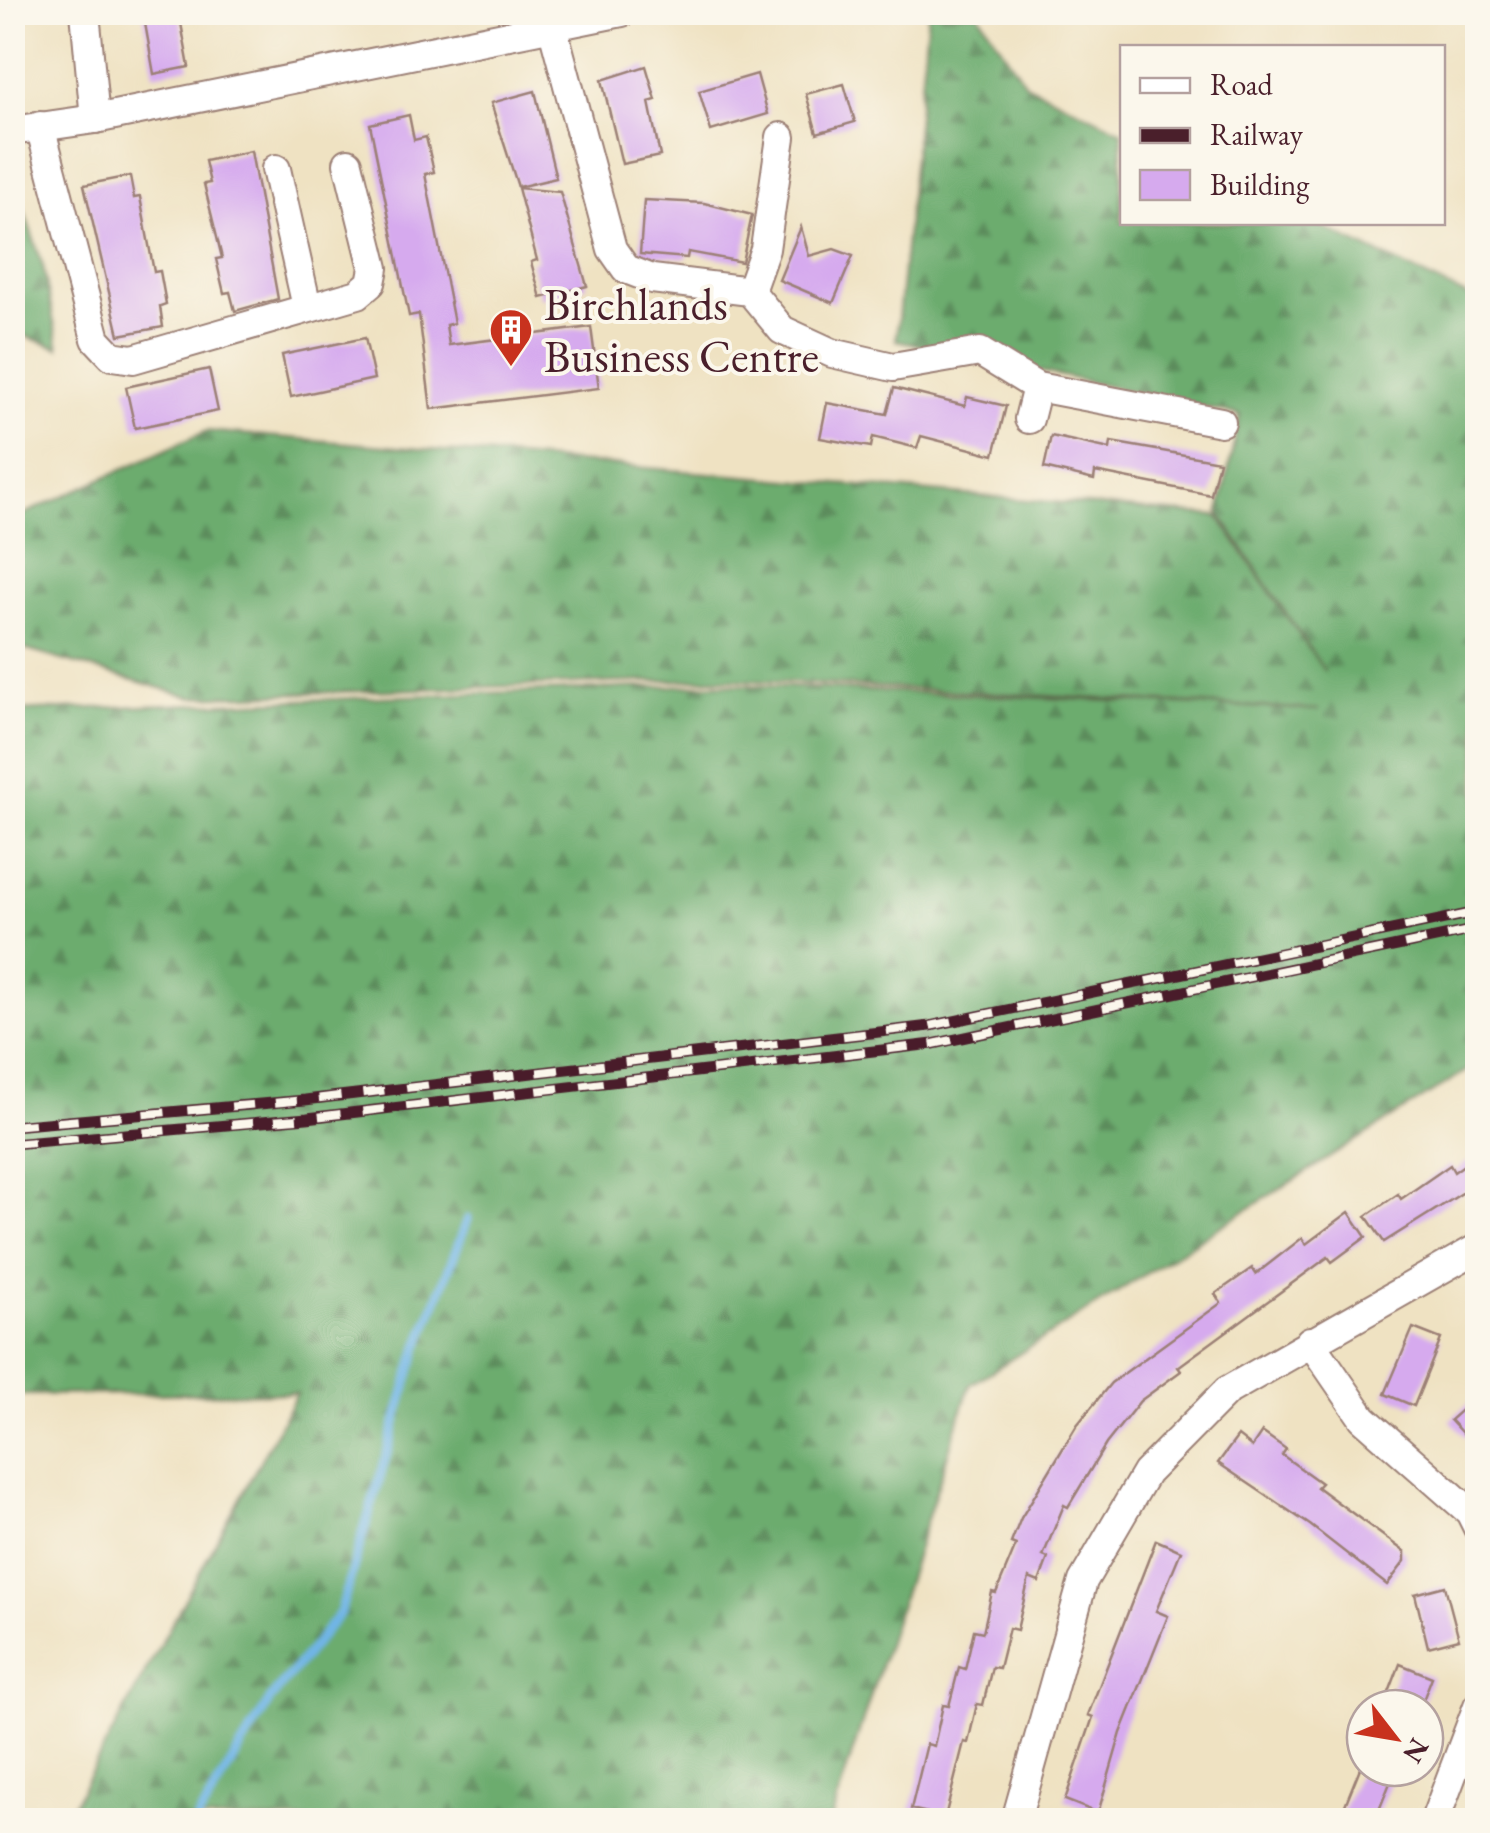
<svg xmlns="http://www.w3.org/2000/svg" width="1490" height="1833" viewBox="0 0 1490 1833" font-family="'EB Garamond',serif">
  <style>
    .forest { fill: url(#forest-firs); stroke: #5b664c; stroke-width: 2.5 }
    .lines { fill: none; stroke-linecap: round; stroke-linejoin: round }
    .stream { stroke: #70b5e6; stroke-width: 9 }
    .building { fill: #d6aaee }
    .minor-casing { stroke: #9c8076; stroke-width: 32 }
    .minor { stroke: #fff; stroke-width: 28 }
    .rail-casing { stroke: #4a1f2b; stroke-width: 11 }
    .rail { stroke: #fbf7ec; stroke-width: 8; stroke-dasharray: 22; stroke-linecap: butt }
    .labels { text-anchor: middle; stroke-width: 8; stroke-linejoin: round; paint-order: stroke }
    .poi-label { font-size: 45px; fill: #4a1f2b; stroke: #fbf7ec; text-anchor: start }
  </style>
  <defs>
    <pattern id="forest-firs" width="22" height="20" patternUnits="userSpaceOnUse" patternTransform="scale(2.5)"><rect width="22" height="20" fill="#6cac6e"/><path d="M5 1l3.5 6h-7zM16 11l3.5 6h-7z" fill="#5b8b5b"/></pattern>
  </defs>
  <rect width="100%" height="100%" fill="#fbf7ec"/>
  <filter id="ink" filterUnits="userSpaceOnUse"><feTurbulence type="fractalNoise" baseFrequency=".01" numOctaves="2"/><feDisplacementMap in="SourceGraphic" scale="20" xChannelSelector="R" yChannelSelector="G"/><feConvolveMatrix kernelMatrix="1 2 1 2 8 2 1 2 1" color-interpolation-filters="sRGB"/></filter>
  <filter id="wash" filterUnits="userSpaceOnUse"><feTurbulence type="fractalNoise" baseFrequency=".0048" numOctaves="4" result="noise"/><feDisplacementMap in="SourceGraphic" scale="40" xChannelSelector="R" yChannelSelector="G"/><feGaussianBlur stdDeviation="2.25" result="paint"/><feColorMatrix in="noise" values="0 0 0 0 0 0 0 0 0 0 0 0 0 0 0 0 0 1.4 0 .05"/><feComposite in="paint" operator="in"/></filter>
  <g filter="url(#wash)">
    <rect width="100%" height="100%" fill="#efe2c2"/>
    <!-- forest -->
    <g class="forest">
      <polygon points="928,13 978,13 1026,84 1122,131 1122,222 1314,223 1477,301 1477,1064 970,1385 831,1820 65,1820 297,1393 13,1395 12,711 723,684 1319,710 720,679 192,697 13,646 13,519 207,431 1218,516 1325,672 1219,513 1240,415 896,340"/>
      <polygon points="12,176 43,266 59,348 13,332"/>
    </g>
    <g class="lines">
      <!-- stream -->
      <polyline class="stream" points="197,1820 272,1697 340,1613 416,1354 468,1219"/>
    </g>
    <g id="blocks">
      <!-- building -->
      <g class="building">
        <polygon points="143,12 179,12 189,67 154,74"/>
        <polygon points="646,66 656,100 649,102 660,156 622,164 602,80"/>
        <polygon points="757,74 768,114 711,131 699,91"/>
        <polygon points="844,84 855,122 817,133 806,94"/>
        <polygon points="535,91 556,178 518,187 491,103"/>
        <polygon points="409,115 414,140 426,137 434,172 425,174 454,323 446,325 449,345 591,327 599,388 431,409 419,314 409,316 370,124"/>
        <polygon points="251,151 278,299 235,311 230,292 224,293 216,259 222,258 204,184 210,183 205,161"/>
        <polygon points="130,176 134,198 140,197 154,272 160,271 166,304 160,306 163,327 119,335 84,185"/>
        <polygon points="518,188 560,192 587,286 541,298 531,262 537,260"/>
        <polygon points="644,200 704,203 752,215 742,262 688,252 687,258 640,254"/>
        <polygon points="801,227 809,256 834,249 853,256 833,303 779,280"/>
        <polygon points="365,338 374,379 291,397 282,355"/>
        <polygon points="209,369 218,411 135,428 126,387"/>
        <polygon points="894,388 965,406 967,397 1006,406 994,455 921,436 917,448 873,437 871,447 820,438 827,403 887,414"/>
        <polygon points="1051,436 1110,449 1111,442 1219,461 1211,495 1095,472 1094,480 1044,468"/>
        <polygon points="1478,1155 1478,1183 1384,1242 1366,1216 1398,1194 1401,1199 1450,1165 1454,1172"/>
        <polygon points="1349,1212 1366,1237 1332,1262 1328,1257 1178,1367 1181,1371 1140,1401 1106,1444 1068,1507 1064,1505 1043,1556 1048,1558 1039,1582 1029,1578 1017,1630 1009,1628 999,1668 992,1667 983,1705 977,1704 968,1743 964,1742 945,1817 911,1809 927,1744 934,1746 943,1705 949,1706 959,1667 965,1669 974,1630 983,1632 992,1592 996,1593 1016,1545 1011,1543 1021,1518 1077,1425 1111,1383 1221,1303 1215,1294 1252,1268 1256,1274 1302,1238 1306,1244"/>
        <polygon points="1413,1328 1441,1339 1414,1406 1385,1394"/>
        <polygon points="1478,1395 1478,1450 1450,1420"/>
        <polygon points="1262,1432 1286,1449 1282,1455 1321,1483 1317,1487 1405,1552 1405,1561 1387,1585 1310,1525 1218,1463 1238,1436 1252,1447"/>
        <polygon points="1156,1540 1181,1551 1156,1611 1168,1616 1121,1733 1098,1813 1065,1800 1093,1717 1088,1715"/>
        <polygon points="1445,1586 1459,1639 1428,1647 1415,1594"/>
        <polygon points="1400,1664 1432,1677 1420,1708 1383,1708"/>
        <polygon points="1360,1768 1396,1768 1375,1820 1339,1820"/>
      </g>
    </g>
  </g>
  <g filter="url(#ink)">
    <use href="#blocks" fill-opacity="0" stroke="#9c8076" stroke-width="2.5"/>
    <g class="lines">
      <!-- minor casing -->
      <g class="minor-casing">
        <g id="minor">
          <polyline points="85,12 95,119"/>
          <polyline points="553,29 612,249 626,269 652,279 750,291 782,330 832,353 893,367 980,352 1037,387 1221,422"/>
          <polyline points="40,126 96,339 112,356 133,359 358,294 371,283 374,268 348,163"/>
          <polyline points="12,131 95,119 622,12"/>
          <polyline points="276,169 307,307"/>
          <polyline points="750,291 765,249 781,137"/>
          <polyline points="1029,419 1037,387"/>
          <polyline points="1310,1341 1363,1418 1470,1512 1478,1528"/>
          <polyline points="1016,1820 1083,1581 1146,1473 1227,1391 1478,1248"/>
          <polyline points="1435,1820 1478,1706"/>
        </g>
      </g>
      <!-- minor -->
      <use href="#minor" class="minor"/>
      <!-- rail casing -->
      <g class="rail-casing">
        <g id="rail">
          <polyline points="12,1126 305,1100 930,1026 1478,912"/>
          <polyline points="12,1144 307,1118 933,1044 1478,929"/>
        </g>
      </g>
      <!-- rail -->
      <use href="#rail" class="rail"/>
    </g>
  </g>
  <!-- icons -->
  <defs>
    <g id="building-pin" transform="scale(2.25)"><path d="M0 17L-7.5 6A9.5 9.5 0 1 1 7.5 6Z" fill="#c8321e" stroke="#fbf7ec"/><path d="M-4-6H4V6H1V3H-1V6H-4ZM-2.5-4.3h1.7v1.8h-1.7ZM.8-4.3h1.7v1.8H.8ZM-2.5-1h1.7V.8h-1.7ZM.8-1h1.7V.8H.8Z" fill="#fff"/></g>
  </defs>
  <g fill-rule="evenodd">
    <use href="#building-pin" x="511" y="330"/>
  </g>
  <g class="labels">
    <!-- poi labels -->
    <g class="poi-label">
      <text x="544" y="320">Birchlands<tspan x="544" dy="52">Business Centre</tspan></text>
    </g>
  </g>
  <!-- margin -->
  <rect width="1490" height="1833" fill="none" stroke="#fbf7ec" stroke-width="50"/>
  <!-- legend -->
  <rect x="1120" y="45" width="325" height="180" fill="#fbf7ec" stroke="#b4a19f" stroke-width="2.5"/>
  <rect x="1140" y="78" width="50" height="15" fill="#ffffff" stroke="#b4a19f" stroke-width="2.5"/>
  <text x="1210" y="95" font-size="30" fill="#4a1f2b">Road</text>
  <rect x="1140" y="128" width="50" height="15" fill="#4a1f2b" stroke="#b4a19f" stroke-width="2.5"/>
  <text x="1210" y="145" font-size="30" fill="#4a1f2b">Railway</text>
  <rect x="1140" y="170" width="50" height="30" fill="#d6aaee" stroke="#b4a19f" stroke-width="2.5"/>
  <text x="1210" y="195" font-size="30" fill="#4a1f2b">Building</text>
  <!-- north arrow -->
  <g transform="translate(1395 1738) rotate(121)"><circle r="48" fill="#fbf7ec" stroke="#b4a19f" stroke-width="2.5"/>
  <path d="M0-8L18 38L0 25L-18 38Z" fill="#c8321e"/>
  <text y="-15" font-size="28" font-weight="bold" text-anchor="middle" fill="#4a1f2b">N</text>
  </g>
</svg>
